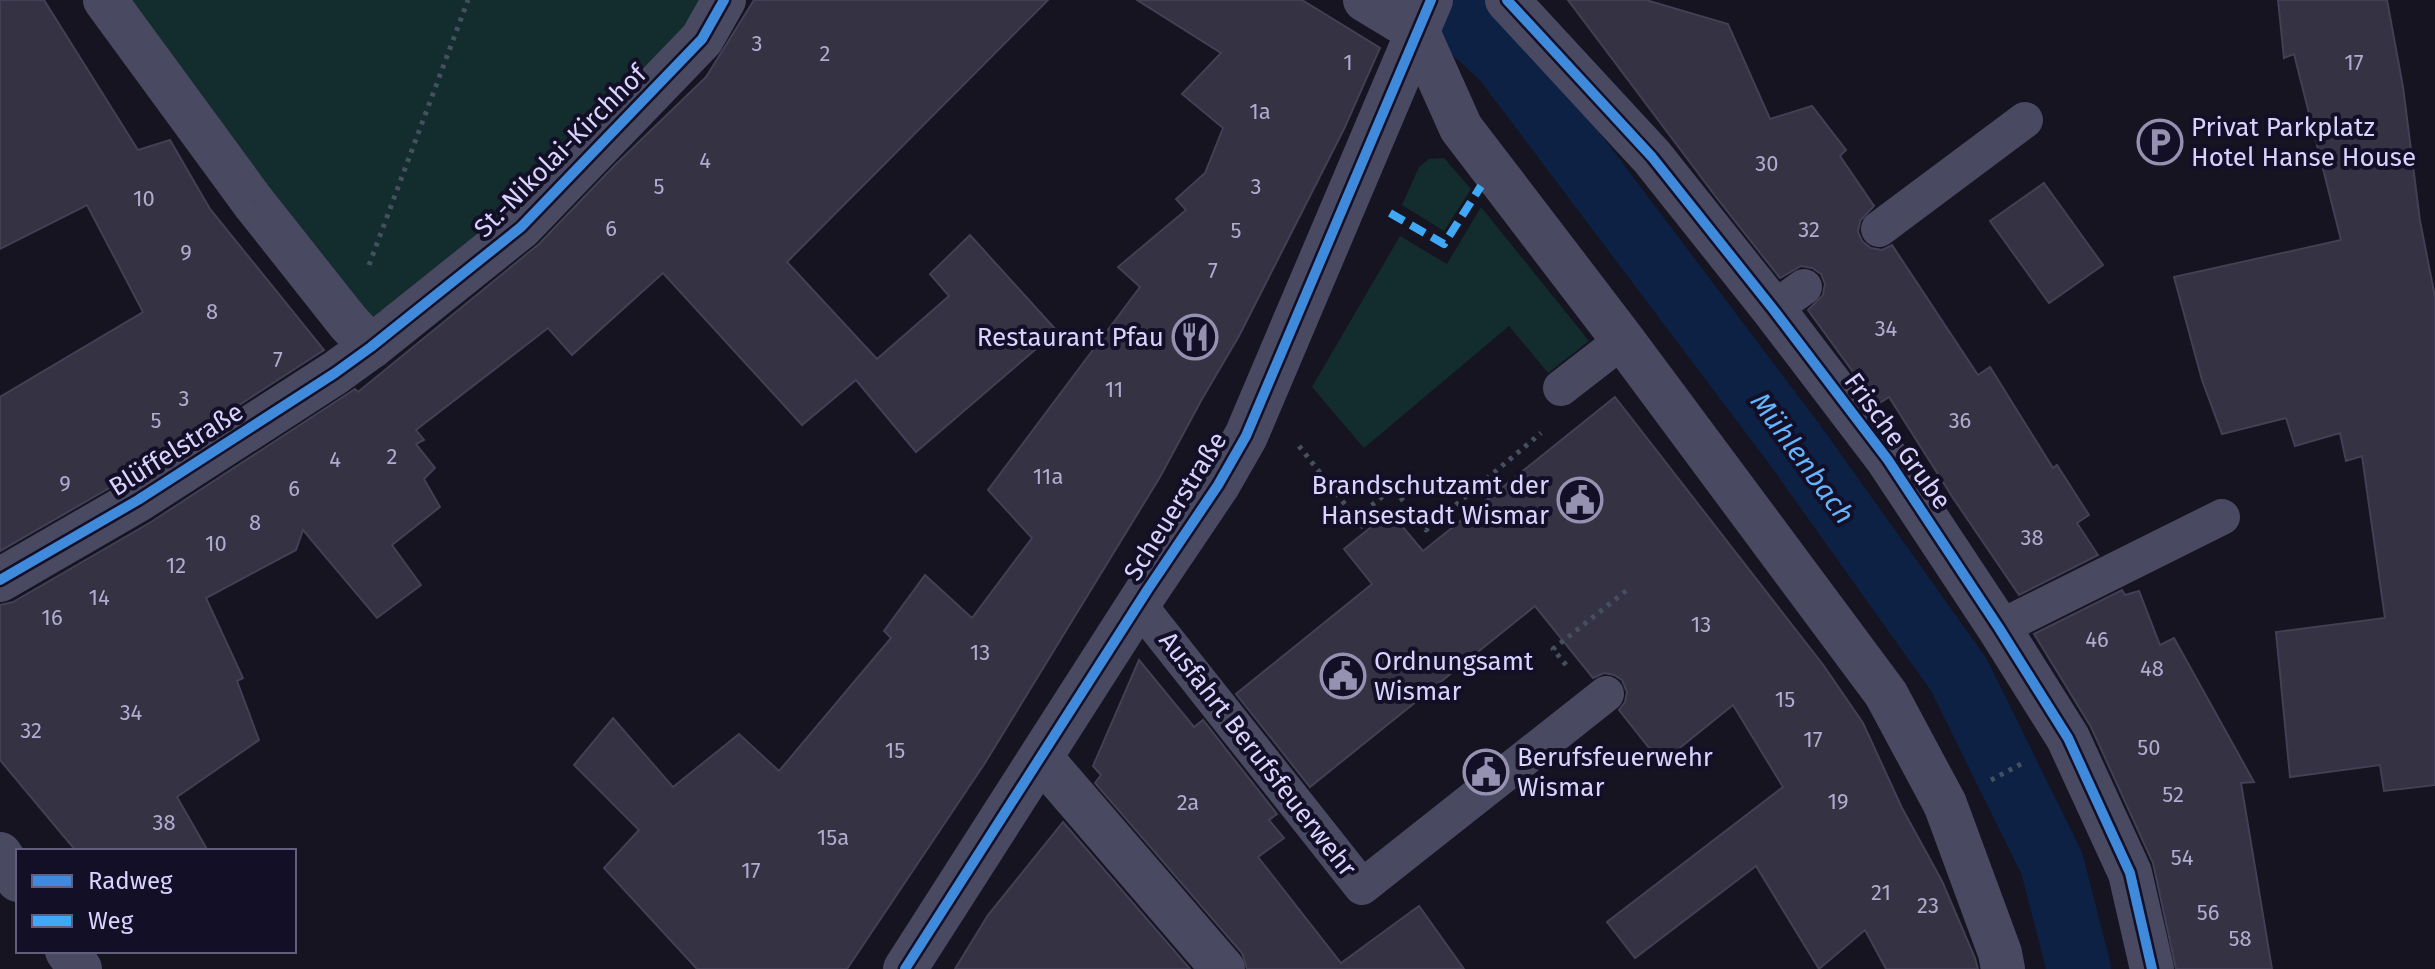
<svg xmlns="http://www.w3.org/2000/svg" width="2435" height="969" viewBox="0 0 2435 969" font-family="'Fira Sans',sans-serif">
  <style>
    .green { fill: #132c2d }
    .lines { fill: none; stroke-linecap: round; stroke-linejoin: round }
    .canal { stroke: #0d2144; stroke-width: 64 }
    .building { fill: #343243; stroke: #433f54; stroke-width: 2 }
    .path { stroke: #44505f; stroke-width: 5; stroke-dasharray: 4 6; stroke-linecap: butt }
    .lane { stroke: #4a4962; stroke-width: 36 }
    .street { stroke: #4a4962; stroke-width: 44 }
    .quiet { stroke: #3fa9f5; stroke-width: 8; stroke-dasharray: 16 8; stroke-linecap: butt }
    .cycleway-casing { stroke: #130f26; stroke-width: 15 }
    .cycleway { stroke: #408adc; stroke-width: 10 }
    .labels { text-anchor: middle; stroke-width: 8; stroke-linejoin: round; paint-order: stroke }
    .number-label { font-size: 22px; fill: #b0acd0 }
    .poi-label { font-size: 26px; fill: #d9d4ff; stroke: #130f26; text-anchor: start }
    .street-label { font-size: 26px; fill: #d9d4ff; stroke: #130f26 }
    .water-label { font-size: 28px; font-style: italic; fill: #62b6ff; stroke: #130f26 }
  </style>
  <rect width="100%" height="100%" fill="#161421"/>
  <!-- green -->
  <g class="green">
    <polygon points="105,0 724,0 371,347"/>
    <polygon points="1444,158 1471,189 1444,231 1402,205 1419,167 1429,159"/>
    <polygon points="1481,207 1589,341 1548,373 1509,326 1364,448 1312,387 1400,236 1447,264"/>
  </g>
  <g class="lines">
    <!-- canal -->
    <polyline class="canal" points="1440,0 1504,59 1795,445 1959,675 2052,864 2079,969"/>
  </g>
  <!-- building -->
  <g class="building">
    <polygon points="0,0 44,0 138,150 170,140 210,209 324,350 125,479 0,551 0,397 143,312 87,205 0,249"/>
    <polygon points="754,0 1048,0 787,262 877,359 949,296 930,274 970,235 1057,331 916,452 856,380 802,425 663,273 572,355 548,328 416,430 424,440 416,444 435,468 424,479 440,507 392,545 421,585 377,618 303,530 296,550 206,598 243,678 237,681 259,740 177,797 208,851 76,851 0,760 0,605 13,602 151,522 355,389 358,392 539,244 615,165 706,77"/>
    <polygon points="1137,0 1302,0 1380,48 1344,129 1239,336 1202,399 1160,477 985,763 847,969 697,969 604,868 639,830 574,765 613,718 673,787 739,734 779,771 891,638 884,631 925,575 972,618 1032,538 988,490 1140,287 1118,267 1186,210 1176,199 1205,173 1223,128 1182,94 1221,53"/>
    <polygon points="1568,0 1646,0 1728,24 1770,119 1812,106 1846,150 1840,156 1874,206 1860,221 1858,232 1862,241 1871,248 1882,250 1892,245 1978,375 1990,367 2053,468 2057,465 2089,515 2077,523 2098,555 2019,595 1953,498 1889,397 1877,405 1808,310 1823,295 1825,284 1821,274 1812,268 1801,266 1780,278 1716,197"/>
    <polygon points="2278,0 2387,0 2403,87 2420,221 2435,297 2435,785 2384,791 2380,765 2290,777 2276,632 2385,618 2362,456 2346,461 2340,433 2295,446 2286,418 2222,434 2202,380 2174,277 2341,240 2294,54 2284,58"/>
    <polygon points="2044,183 2103,265 2049,303 1990,221"/>
    <polygon points="1615,397 1824,666 1863,723 1902,808 1942,881 1975,958 1978,969 1886,969 1865,930 1819,969 1756,866 1635,958 1607,922 1783,787 1733,705 1661,763 1619,710 1625,702 1627,692 1622,680 1614,675 1604,673 1593,678 1535,606 1310,787 1236,694 1372,584 1344,549 1390,512 1423,551"/>
    <polygon points="2122,590 2125,595 2139,591 2160,645 2174,638 2254,782 2241,783 2272,969 2176,969 2153,863 2091,727 2034,634"/>
    <polygon points="1139,660 1194,727 1203,720 1277,814 1269,820 1284,838 1258,857 1341,963 1419,906 1464,969 1247,969 1242,953 1095,783 1101,775 1093,766"/>
    <polygon points="1063,822 1190,969 955,969 988,915"/>
  </g>
  <g class="lines">
    <!-- path -->
    <g class="path">
      <polyline points="369,265 468,0"/>
      <polyline points="1299,446 1366,531"/>
      <polyline points="1356,518 1393,488 1426,530 1541,433"/>
      <polyline points="1566,665 1553,649 1627,590"/>
      <polyline points="1991,780 2021,764"/>
    </g>
    <!-- lane -->
    <g class="lane">
      <polyline points="1879,229 2025,120"/>
      <polyline points="1773,309 1804,287"/>
      <polyline points="1561,388 1623,340"/>
      <polyline points="1138,604 1362,887 1606,694"/>
      <polyline points="1999,628 2222,517"/>
    </g>
    <!-- street -->
    <g class="street">
      <polyline points="105,0 253,202 348,322 371,347"/>
      <polyline points="1365,0 1418,32 1461,128 1623,340 1886,694 1945,804 2000,953 2003,969"/>
      <polyline points="1507,0 1652,157 1773,309 1888,460 1999,628 2068,738 2130,873 2152,969"/>
      <polyline points="0,580 138,500 335,373 371,347 521,227 702,39 724,0"/>
      <polyline points="1041,758 1223,969"/>
      <polyline points="0,854 18,880"/>
      <polyline points="67,951 80,969"/>
      <polyline points="905,969 1148,589 1218,485 1246,436 1431,0"/>
    </g>
    <!-- quiet -->
    <polyline class="quiet" points="1390,213 1444,244 1481,186"/>
    <!-- cycleway casing -->
    <g class="cycleway-casing">
      <g id="cycleway">
        <polyline points="1507,0 1652,157 1773,309 1888,460 1999,628 2068,738 2130,873 2152,969"/>
        <polyline points="0,580 138,500 335,373 371,347 521,227 702,39 724,0"/>
        <polyline points="905,969 1148,589 1218,485 1246,436 1431,0"/>
      </g>
    </g>
    <!-- cycleway -->
    <use href="#cycleway" class="cycleway"/>
  </g>
  <!-- icons -->
  <defs>
    <g id="parking-ring" transform="scale(2.3)"><circle r="9.5" fill="#130f26" stroke="#9591b1" stroke-width="1.5"/><path d="M-3.5-5.5H1a3.5 3.5 0 0 1 0 7H-1V5.5H-3.5ZM-1-3.4V-.6H.8a1.4 1.4 0 0 0 0-2.8Z" fill="#9591b1"/></g>
    <g id="restaurant-ring" transform="scale(2.3)"><circle r="9.5" fill="#130f26" stroke="#9591b1" stroke-width="1.5"/><path d="M-5-6h1v4h1v-4h1v4h1v-4h1v5L-1.5 .5V6h-2V.5L-5-1ZM5-6V6H3V1.5H1.5Q1.5-4 5-6Z" fill="#9591b1"/></g>
    <g id="civic-ring" transform="scale(2.3)"><circle r="9.5" fill="#130f26" stroke="#9591b1" stroke-width="1.5"/><path d="M-.6-6.5H3V-4.5H.6V-3L4-1V1h2V6H-6V1h2V-1L-.6-3ZM-1.2 2.5V6h2.4V2.5Z" fill="#9591b1"/></g>
  </defs>
  <g fill-rule="evenodd">
    <use href="#parking-ring" x="2160" y="142"/>
    <use href="#restaurant-ring" x="1195" y="337"/>
    <use href="#civic-ring" x="1580" y="500"/>
    <use href="#civic-ring" x="1343" y="676"/>
    <use href="#civic-ring" x="1486" y="772"/>
  </g>
  <g class="labels">
    <!-- number labels -->
    <g class="number-label">
      <text x="757" y="51">3</text>
      <text x="825" y="61">2</text>
      <text x="1348" y="70">1</text>
      <text x="2354" y="70">17</text>
      <text x="1260" y="119">1a</text>
      <text x="705" y="168">4</text>
      <text x="1767" y="171">30</text>
      <text x="659" y="194">5</text>
      <text x="1256" y="194">3</text>
      <text x="144" y="206">10</text>
      <text x="611" y="236">6</text>
      <text x="1809" y="237">32</text>
      <text x="1236" y="238">5</text>
      <text x="186" y="260">9</text>
      <text x="1213" y="278">7</text>
      <text x="212" y="319">8</text>
      <text x="1886" y="336">34</text>
      <text x="278" y="367">7</text>
      <text x="1114" y="397">11</text>
      <text x="184" y="406">3</text>
      <text x="156" y="428">5</text>
      <text x="1960" y="428">36</text>
      <text x="392" y="464">2</text>
      <text x="335" y="467">4</text>
      <text x="1048" y="484">11a</text>
      <text x="65" y="491">9</text>
      <text x="294" y="496">6</text>
      <text x="255" y="530">8</text>
      <text x="2032" y="545">38</text>
      <text x="216" y="551">10</text>
      <text x="176" y="573">12</text>
      <text x="99" y="605">14</text>
      <text x="52" y="625">16</text>
      <text x="1701" y="632">13</text>
      <text x="2097" y="647">46</text>
      <text x="980" y="660">13</text>
      <text x="2152" y="676">48</text>
      <text x="1785" y="707">15</text>
      <text x="131" y="720">34</text>
      <text x="31" y="738">32</text>
      <text x="1813" y="747">17</text>
      <text x="2149" y="755">50</text>
      <text x="895" y="758">15</text>
      <text x="2173" y="802">52</text>
      <text x="1838" y="809">19</text>
      <text x="1188" y="810">2a</text>
      <text x="164" y="830">38</text>
      <text x="833" y="845">15a</text>
      <text x="2182" y="865">54</text>
      <text x="751" y="878">17</text>
      <text x="1881" y="900">21</text>
      <text x="1928" y="913">23</text>
      <text x="2208" y="920">56</text>
      <text x="2240" y="946">58</text>
    </g>
    <!-- poi labels -->
    <g class="poi-label">
      <text x="2191" y="136">Privat Parkplatz<tspan x="2191" dy="30">Hotel Hanse House</tspan></text>
      <text x="1164" y="346" text-anchor="end">Restaurant Pfau</text>
      <text x="1549" y="494" text-anchor="end">Brandschutzamt der<tspan x="1549" dy="30">Hansestadt Wismar</tspan></text>
      <text x="1374" y="670">Ordnungsamt<tspan x="1374" dy="30">Wismar</tspan></text>
      <text x="1517" y="766">Berufsfeuerwehr<tspan x="1517" dy="30">Wismar</tspan></text>
    </g>
    <!-- street labels -->
    <g class="street-label">
      <text transform="translate(560 151) rotate(-45)" y="9">St.-Nikolai-Kirchhof</text>
      <text transform="translate(1898 441) rotate(54)" y="9">Frische Grube</text>
      <text transform="translate(176 449) rotate(-32)" y="9">Blüffelstraße</text>
      <text transform="translate(1175 506) rotate(-58)" y="9">Scheuerstraße</text>
      <text transform="translate(1258 754) rotate(52)" y="9">Ausfahrt Berufsfeuerwehr</text>
    </g>
    <!-- water labels -->
    <g class="water-label">
      <text transform="translate(1803 458) rotate(54)" y="10">Mühlenbach</text>
    </g>
  </g>
  <!-- legend -->
  <rect x="16" y="849" width="280" height="104" fill="#130f26" stroke="#625e7d" stroke-width="2"/>
  <rect x="32" y="875" width="40" height="12" fill="#408adc" stroke="#625e7d" stroke-width="2"/>
  <text x="88" y="889" font-size="24" fill="#d9d4ff">Radweg</text>
  <rect x="32" y="915" width="40" height="12" fill="#3fa9f5" stroke="#625e7d" stroke-width="2"/>
  <text x="88" y="929" font-size="24" fill="#d9d4ff">Weg</text>
</svg>
